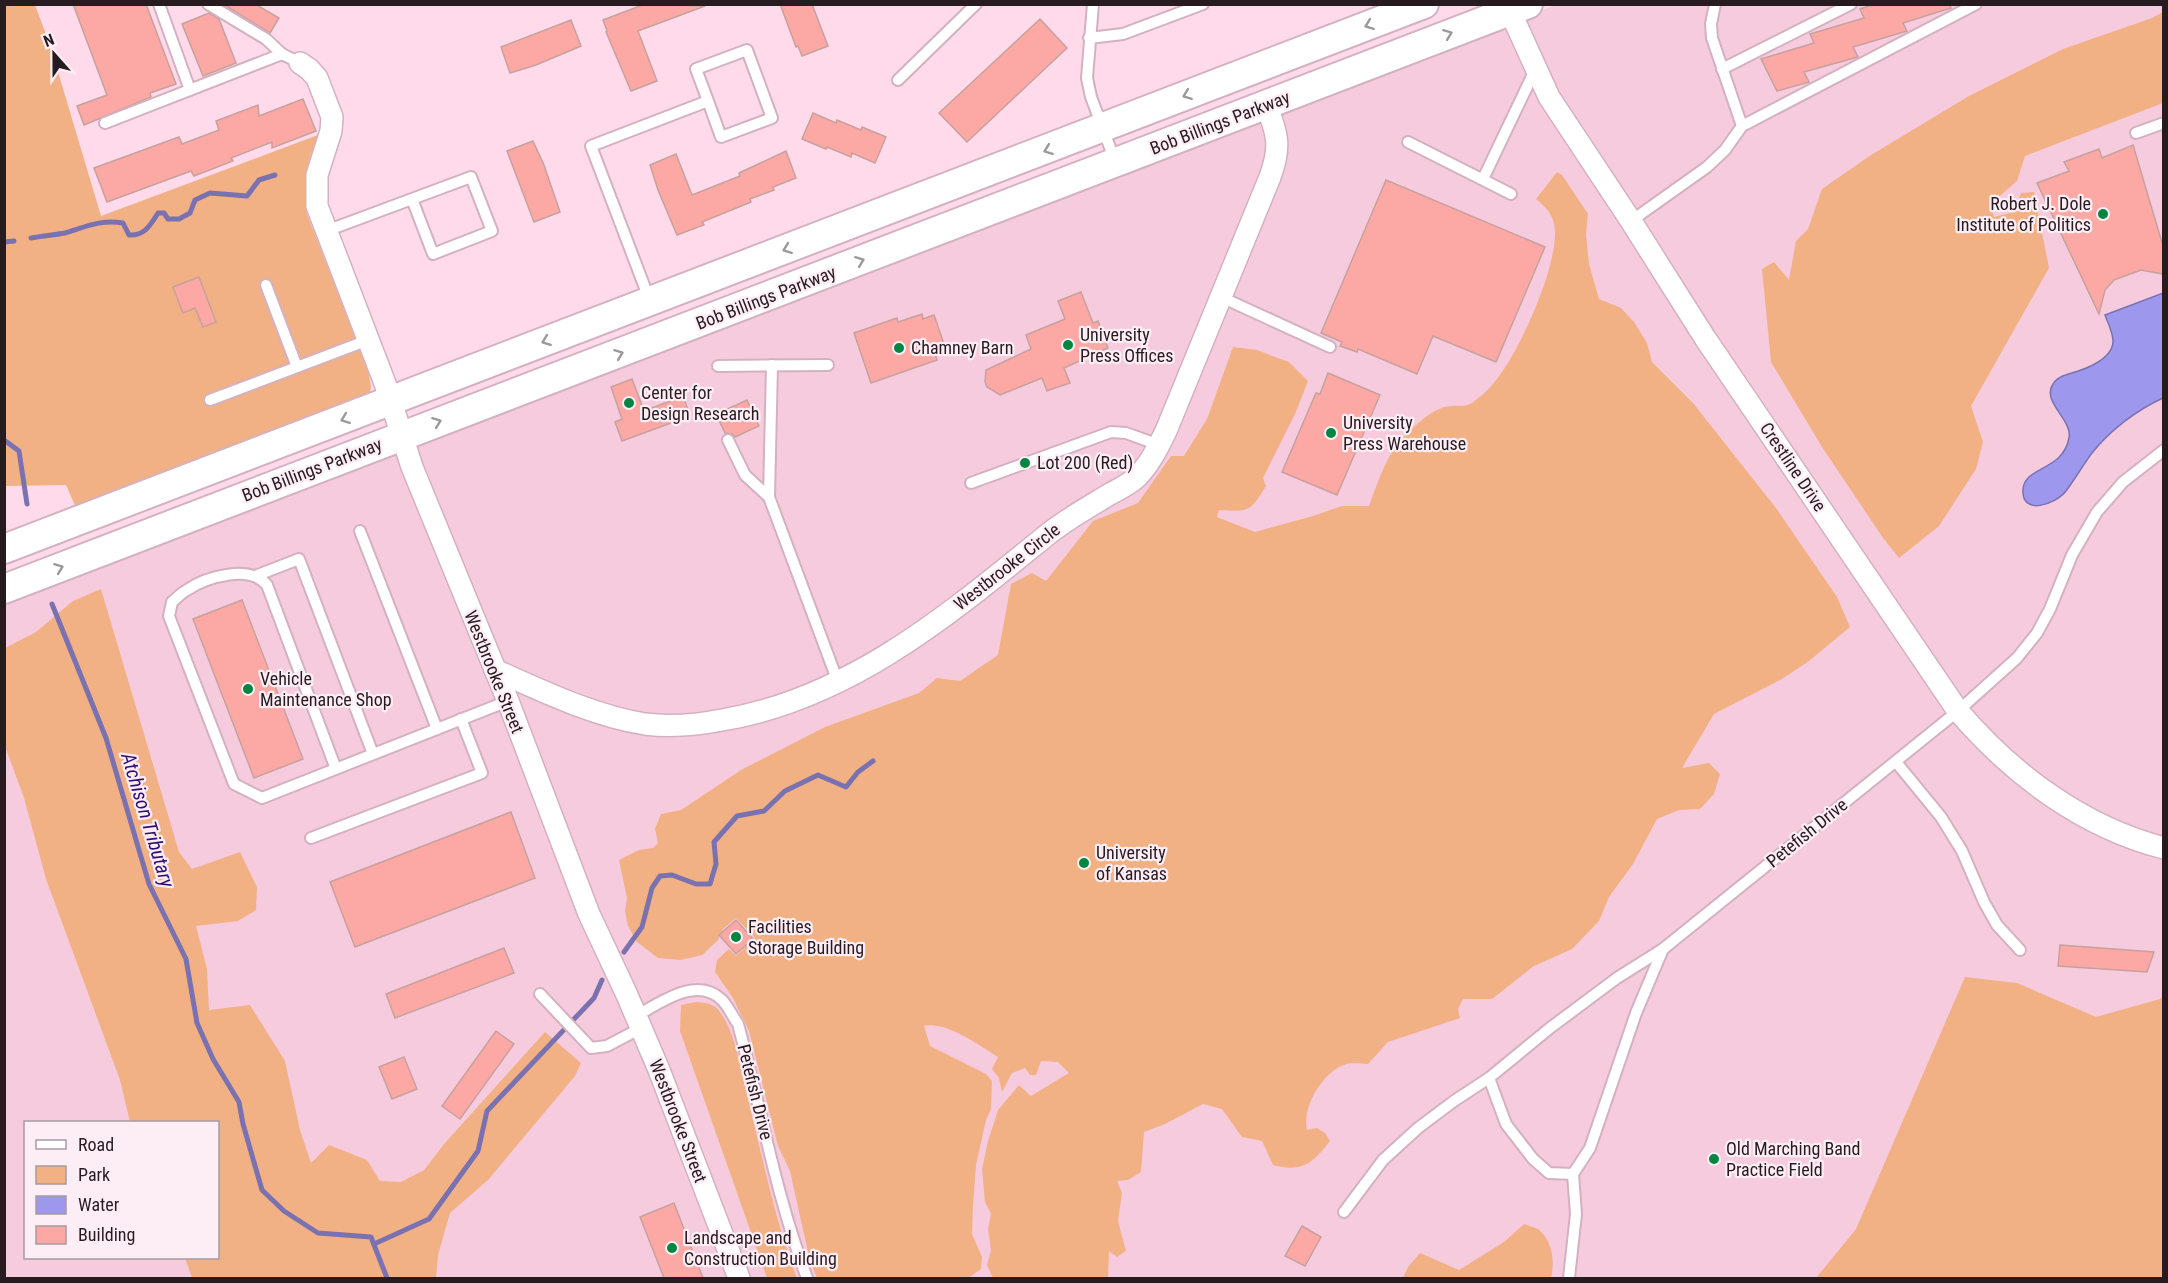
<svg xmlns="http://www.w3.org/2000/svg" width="2168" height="1283" viewBox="0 0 2168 1283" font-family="'Roboto Condensed',sans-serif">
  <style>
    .built { fill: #f7cbde; fill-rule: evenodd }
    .green { fill: #f2b184 }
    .water { fill: #9d97ed; stroke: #7a72b0; stroke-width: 1.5 }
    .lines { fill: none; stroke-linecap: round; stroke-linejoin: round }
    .stream { stroke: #7a72b0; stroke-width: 5 }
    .building { fill: #fca8a4; stroke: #c7a19e; stroke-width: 1.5 }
    .lane-casing { stroke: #d4b1c0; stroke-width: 14 }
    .street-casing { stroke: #d4b1c0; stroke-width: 24 }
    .secondary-casing { stroke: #d4b1c0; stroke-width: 32 }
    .lane { stroke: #fff; stroke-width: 10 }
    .street { stroke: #fff; stroke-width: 21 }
    .secondary { stroke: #fff; stroke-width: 28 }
    .oneway { stroke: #9e989b }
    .poi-dot { fill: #018642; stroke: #fdeef5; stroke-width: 2 }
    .labels { text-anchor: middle; stroke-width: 4.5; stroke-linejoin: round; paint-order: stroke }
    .street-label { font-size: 18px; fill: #271b20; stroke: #fdeef5 }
    .poi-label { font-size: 18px; fill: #271b20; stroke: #fdeef5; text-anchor: start }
    .water-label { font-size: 20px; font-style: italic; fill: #2e1075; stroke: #fdeef5 }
  </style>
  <rect width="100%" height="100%" fill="#ffdaea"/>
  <!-- built -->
  <path class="built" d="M1556 5H2163V1278H5V603ZM26 1122H218V1258H26Z"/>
  <!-- green -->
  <g class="green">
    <path d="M4 5H35L50 45 101 216 318 135C307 164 302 183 307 214L368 370 371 387 369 396 77 510 66 485 5 486Z"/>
    <polygon points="2163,12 2163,103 2025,156 2017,181 1995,200 1991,208 1994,217 2014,212 2021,193 2034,192 2049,268 1971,406 1983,442 1976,469 1939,526 1899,558 1883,538 1822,447 1771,362 1762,269 1774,262 1789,280 1796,241 1808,229 1822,189 1871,155 1969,96 2063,49 2152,18"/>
    <path d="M1557 172 1562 175 1588 214 1586 235 1589 264 1599 299 1621 308 1634 322 1647 343 1652 362 1693 403 1776 508 1837 597 1850 627 1809 661 1782 679 1714 714 1682 768 1709 763 1720 774 1714 794 1700 809 1679 810 1657 819 1633 864 1609 897 1599 921 1572 949 1534 966 1492 999H1463L1458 1009 1460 1018 1388 1042 1368 1064C1360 1064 1351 1062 1344 1065 1322 1073 1302 1107 1307 1130L1317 1128 1325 1133 1330 1141C1313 1163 1302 1173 1273 1165L1262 1141 1242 1137 1222 1109 1203 1104 1165 1124 1144 1132 1141 1172 1128 1180 1117 1181 1122 1193 1118 1221 1126 1251 1117 1257 1109 1251 1108 1278H993L987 1265 991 1250 988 1229 991 1214 985 1202 982 1169 988 1141 998 1110 1019 1085 1031 1096 1069 1073 1058 1062 1041 1061 1036 1075H1030L1025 1068 1012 1073 1002 1092 999 1078 992 1069 998 1057C980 1046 946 1021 924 1026L930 1046 986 1074 992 1081 991 1109 986 1120 976 1165 973 1206 972 1234 982 1257 981 1269 968 1278H817L810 1261 790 1171 778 1146 749 1031 733 998 715 972 717 960 729 949 736 956 755 938 736 918 723 929 718 940 702 955 681 960 658 958 637 942 628 926 625 911 627 898 619 860 639 850 653 848 658 843 655 829 661 814 681 810 741 770 825 727 919 693 937 678 960 681 998 655 1011 584 1032 573 1046 581 1093 521 1138 503 1171 456H1184L1207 419 1233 347 1257 350 1289 362 1308 381 1295 414 1263 478 1266 486C1250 512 1249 512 1219 510L1217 517 1255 532 1313 516 1342 506H1369C1378 482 1386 455 1404 437 1415 425 1435 406 1452 406 1464 405 1467 408 1477 399 1484 394 1491 387 1496 380 1519 353 1565 253 1553 220 1550 211 1543 205 1536 199Z"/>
    <polygon points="101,589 179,852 192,869 240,852 257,887 256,910 238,921 196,926 207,969 209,1010 250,1005 285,1061 300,1130 311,1163 329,1145 367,1160 380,1181 401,1182 424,1170 445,1143 545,1032 581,1063 575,1076 488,1180 450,1213 438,1255 436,1278 192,1278 185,1258 218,1258 218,1122 130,1122 120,1080 46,879 24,798 5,746 5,648 36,632 73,601"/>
    <polygon points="1965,977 2017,983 2096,1017 2160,999 2163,996 2163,1278 1816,1278 1856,1229"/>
    <path d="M696 1002C706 1003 714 1003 720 1012 735 1032 740 1066 746 1091 762 1154 774 1218 797 1278H767L680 1031 681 1005Z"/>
    <path d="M1524 1224C1528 1226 1534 1227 1538 1229 1553 1241 1555 1262 1551 1278H1403L1408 1267 1420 1253 1459 1270 1504 1242Z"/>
  </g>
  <!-- water -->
  <path class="water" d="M2163 293V398C2137 410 2110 430 2092 453 2083 465 2075 479 2066 491 2056 504 2021 517 2023 489 2025 466 2063 471 2069 438 2073 420 2041 402 2053 384 2057 377 2065 375 2072 373 2086 369 2113 359 2113 341 2113 333 2108 323 2105 315Z"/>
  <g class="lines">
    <!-- stream -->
    <g class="stream">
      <path d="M31 238C42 236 54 235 65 233 85 227 102 219 123 223L129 235C145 236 151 224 158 213H164L168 219H179L190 213 195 200 210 193 247 196 259 180 275 175"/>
      <polyline points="4,242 14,241"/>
      <polyline points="4,440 19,451 27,504"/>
      <polyline points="52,604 106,738 149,884 186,959 197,1023 213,1059 239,1102 243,1124 262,1190 284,1211 318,1233 371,1237 387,1278"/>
      <polyline points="624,952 642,927 652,888 660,876 672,875 696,884 710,884 716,864 714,842 737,816 764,811 785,791 818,775 846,787 858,772 873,761"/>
      <polyline points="374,1244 429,1219 478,1151 487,1111 594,998 602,980"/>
    </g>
  </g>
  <!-- building -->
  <g class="building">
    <polygon points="73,4 146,4 176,84 150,93 151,97 84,125 77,106 107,95"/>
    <polygon points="223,4 255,4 279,18 270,33"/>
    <polygon points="645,4 705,6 638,31 657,81 631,91 606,32 607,31 603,20"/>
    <polygon points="780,4 812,4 828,46 802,56 798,46 796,47"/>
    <polygon points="1875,4 1950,4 1951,8 1903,23 1907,31 1853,47 1858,57 1804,72 1809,82 1777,91 1761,59 1814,43 1810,34 1864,18 1860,9"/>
    <polygon points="209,13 219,19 236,63 203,76 182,24"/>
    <polygon points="1040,19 1067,48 967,142 939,113"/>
    <polygon points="571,20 581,46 536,65 510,73 501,47"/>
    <polygon points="303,99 316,131 272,148 272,142 231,158 233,161 194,176 191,171 107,202 94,168 179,137 182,144 219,130 216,121 258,105 259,116"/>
    <polygon points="813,113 836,123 837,120 861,130 862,127 886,137 875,163 852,153 851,157 827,147 826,149 802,139"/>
    <polygon points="533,141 544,165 560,212 534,222 507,151"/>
    <polygon points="2133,145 2163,246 2163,274 2141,270 2114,280 2105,290 2099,314 2037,183 2069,171 2064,162 2099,149 2102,158"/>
    <polygon points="786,151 796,178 773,187 774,190 750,199 751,202 702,222 704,225 677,235 658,190 650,165 676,154 692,195 740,176 739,173"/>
    <polygon points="1386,180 1545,247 1496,362 1433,336 1417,374 1358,349 1357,352 1340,346 1342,342 1321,333"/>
    <polygon points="199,277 216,322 203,327 195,308 183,313 173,287"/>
    <polygon points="1081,292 1093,323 1098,321 1108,348 1064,368 1070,383 1052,389 1047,391 1042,378 1000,395 987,387 985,382 986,370 1031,349 1026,335 1065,319 1058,301"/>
    <polygon points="922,314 923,319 934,315 945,347 934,350 937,360 871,383 854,333 897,318 898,322"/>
    <polygon points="1328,373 1380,395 1337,495 1282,472 1316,393 1320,394"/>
    <polygon points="632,379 644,411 683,396 690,416 622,441 615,422 622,419 611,387"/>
    <polygon points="747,400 759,426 735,437 732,434 725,433 716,414"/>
    <polygon points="242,600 303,759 254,778 193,619"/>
    <polygon points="511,812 535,878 355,947 330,882"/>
    <polygon points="736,920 753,939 736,954 719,935"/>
    <polygon points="2060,945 2154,952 2147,972 2058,966"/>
    <polygon points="504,948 514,973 395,1018 386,994"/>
    <polygon points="496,1031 514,1044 460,1119 442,1106"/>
    <polygon points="404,1057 417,1089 392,1099 379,1067"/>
    <polygon points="674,1203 703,1278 664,1278 640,1217"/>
    <polygon points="1302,1226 1321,1237 1305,1266 1285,1256"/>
  </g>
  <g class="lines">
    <!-- lane casing -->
    <g class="lane-casing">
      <g id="lane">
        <polyline points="159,4 190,90"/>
        <polyline points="208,4 266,39 282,54 300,63"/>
        <polyline points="1093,4 1087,78 1091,97 1115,161"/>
        <polyline points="1089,38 1123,34 1203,4"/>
        <polyline points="1722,69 1851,4"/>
        <polyline points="898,80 976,4"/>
        <polyline points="105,123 282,54"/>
        <polyline points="1742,126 1976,4"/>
        <polyline points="2136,133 2164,123"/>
        <polyline points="1408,142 1511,194"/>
        <polyline points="1483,179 1535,70"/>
        <polyline points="1631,221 1707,167 1725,150 1742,126 1712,38 1711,24 1715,4"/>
        <polyline points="326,231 471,177 492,231 433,254 412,199"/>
        <polyline points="266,285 297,367"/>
        <polyline points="1221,297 1330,347"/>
        <polyline points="650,301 591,146 708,101 721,137 772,118 747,50 696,69 708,101"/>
        <polyline points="772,365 769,497 838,682"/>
        <polyline points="718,366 828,365"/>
        <polyline points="210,400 368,340"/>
        <polyline points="728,440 745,475 769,497"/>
        <polyline points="971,483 1111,432 1126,433 1159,445"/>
        <polyline points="360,531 437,729"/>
        <polyline points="255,576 299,559 373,754"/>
        <polyline points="1896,762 1941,817 1962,851 1984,902 1997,925 2020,950"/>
        <path d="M336 769 267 585C250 564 206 577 187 590 181 593 177 598 172 602L169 616 234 784 262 798 508 701"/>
        <polyline points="311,838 482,773 461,719"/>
        <polyline points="540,994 591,1048 607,1046 641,1028"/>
        <path d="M636 1016C660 1003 697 975 722 1000 728 1006 733 1017 738 1024 761 1109 776 1196 807 1278"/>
        <polyline points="1489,1078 1506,1124 1533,1159 1549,1173 1573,1174"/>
        <polyline points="1344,1212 1383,1160 1418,1128 1454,1101 1489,1078 1550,1028 1617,978 1663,949"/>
        <polyline points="1569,1278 1576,1214 1573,1174 1590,1148 1636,1013 1663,949 1958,711 2017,658 2037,633 2050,609 2072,555 2097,512 2123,482 2164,450"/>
      </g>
    </g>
    <!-- street casing -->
    <g class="street-casing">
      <g id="street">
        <path d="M1510 11 1549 97 1631 221 1705 338 1958 711C2012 774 2082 827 2164 848"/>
        <polyline points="300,63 309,69 317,78 332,117 331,131 317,175 317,206 386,386 412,467 508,701 589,914 627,995 659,1070 739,1278"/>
        <path d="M495 670C542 691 594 716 645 724 670 727 697 725 722 720 848 699 946 617 1042 539 1063 521 1087 508 1110 494 1119 489 1130 484 1137 477 1150 464 1158 447 1166 431L1270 177C1281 147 1278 134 1266 105"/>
      </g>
    </g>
    <!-- secondary casing -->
    <g class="secondary-casing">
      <g id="secondary">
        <polyline points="4,549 1424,4"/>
        <polyline points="4,589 1528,4"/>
      </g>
    </g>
    <!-- lane -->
    <use href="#lane" class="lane"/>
    <!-- street -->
    <use href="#street" class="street"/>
    <!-- secondary -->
    <use href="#secondary" class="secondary"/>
  </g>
  <!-- one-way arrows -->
  <defs><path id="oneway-chevron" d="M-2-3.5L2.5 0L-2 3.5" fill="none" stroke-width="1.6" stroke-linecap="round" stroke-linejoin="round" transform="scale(1.5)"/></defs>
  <g class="oneway">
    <use href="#oneway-chevron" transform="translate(1369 25) rotate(159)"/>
    <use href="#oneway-chevron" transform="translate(1448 34) rotate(-21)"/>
    <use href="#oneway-chevron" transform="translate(1187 95) rotate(159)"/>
    <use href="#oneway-chevron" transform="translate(1048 150) rotate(159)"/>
    <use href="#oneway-chevron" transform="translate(787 249) rotate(159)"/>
    <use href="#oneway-chevron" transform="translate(860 261) rotate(-21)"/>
    <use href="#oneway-chevron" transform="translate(546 341) rotate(159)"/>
    <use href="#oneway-chevron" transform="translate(619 354) rotate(-21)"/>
    <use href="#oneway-chevron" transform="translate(345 419) rotate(159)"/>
    <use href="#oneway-chevron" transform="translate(437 422) rotate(-21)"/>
    <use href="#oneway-chevron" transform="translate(59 568) rotate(-21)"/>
  </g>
  <!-- markers -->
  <g class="poi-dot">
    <circle cx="2103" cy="214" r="6"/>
    <circle cx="1068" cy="345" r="6"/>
    <circle cx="899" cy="348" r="6"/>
    <circle cx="629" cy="403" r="6"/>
    <circle cx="1331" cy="433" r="6"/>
    <circle cx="1025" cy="463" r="6"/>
    <circle cx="248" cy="689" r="6"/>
    <circle cx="1084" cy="863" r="6"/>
    <circle cx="736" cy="937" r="6"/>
    <circle cx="1714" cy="1159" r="6"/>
    <circle cx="672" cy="1248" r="6"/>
  </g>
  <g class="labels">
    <!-- street labels -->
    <g class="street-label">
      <text transform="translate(1220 123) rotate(-21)" y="6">Bob Billings Parkway</text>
      <text transform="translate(766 298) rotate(-21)" y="6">Bob Billings Parkway</text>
      <text transform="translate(1793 467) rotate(56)" y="6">Crestline Drive</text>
      <text transform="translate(312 470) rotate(-21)" y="6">Bob Billings Parkway</text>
      <text transform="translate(1007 567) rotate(-38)" y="6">Westbrooke Circle</text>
      <text transform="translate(494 672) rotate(68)" y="6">Westbrooke Street</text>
      <text transform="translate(1807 833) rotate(-39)" y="6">Petefish Drive</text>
      <text transform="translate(755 1092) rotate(76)" y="6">Petefish Drive</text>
      <text transform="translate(678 1121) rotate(69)" y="6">Westbrooke Street</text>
    </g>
    <!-- poi labels -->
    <g class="poi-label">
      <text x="2091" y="210" text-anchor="end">Robert J. Dole<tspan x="2091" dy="21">Institute of Politics</tspan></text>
      <text x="1080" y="341">University<tspan x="1080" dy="21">Press Offices</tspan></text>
      <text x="911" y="354">Chamney Barn</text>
      <text x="641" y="399">Center for<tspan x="641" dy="21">Design Research</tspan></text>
      <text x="1343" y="429">University<tspan x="1343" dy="21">Press Warehouse</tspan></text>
      <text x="1037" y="469">Lot 200 (Red)</text>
      <text x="260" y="685">Vehicle<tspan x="260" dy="21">Maintenance Shop</tspan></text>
      <text x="1096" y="859">University<tspan x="1096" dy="21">of Kansas</tspan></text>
      <text x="748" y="933">Facilities<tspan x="748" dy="21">Storage Building</tspan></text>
      <text x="1726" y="1155">Old Marching Band<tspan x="1726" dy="21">Practice Field</tspan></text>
      <text x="684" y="1244">Landscape and<tspan x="684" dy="21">Construction Building</tspan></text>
    </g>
    <!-- water labels -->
    <g class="water-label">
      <text transform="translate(148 820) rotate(73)" y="7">Atchison Tributary</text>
    </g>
  </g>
  <!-- border -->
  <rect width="2168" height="1283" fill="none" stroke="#271b20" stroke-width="12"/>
  <!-- legend -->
  <rect x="24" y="1121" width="195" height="138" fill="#fdeef5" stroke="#a79aa0" stroke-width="1.5"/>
  <rect x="36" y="1140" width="30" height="9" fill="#ffffff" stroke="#a79aa0" stroke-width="1.5"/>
  <text x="78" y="1151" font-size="18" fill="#271b20">Road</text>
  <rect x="36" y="1166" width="30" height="18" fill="#f2b184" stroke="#a79aa0" stroke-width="1.5"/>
  <text x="78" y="1181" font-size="18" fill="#271b20">Park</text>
  <rect x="36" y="1196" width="30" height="18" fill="#9d97ed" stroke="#a79aa0" stroke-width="1.5"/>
  <text x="78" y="1211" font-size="18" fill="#271b20">Water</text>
  <rect x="36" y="1226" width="30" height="18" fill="#fca8a4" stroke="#a79aa0" stroke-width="1.5"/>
  <text x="78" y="1241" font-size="18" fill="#271b20">Building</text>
  <!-- north arrow -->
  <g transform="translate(54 54) rotate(339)" stroke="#fdeef5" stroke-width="4.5" paint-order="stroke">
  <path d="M0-4.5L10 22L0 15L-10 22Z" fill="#271b20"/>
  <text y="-9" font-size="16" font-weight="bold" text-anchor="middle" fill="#271b20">N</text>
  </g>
</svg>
